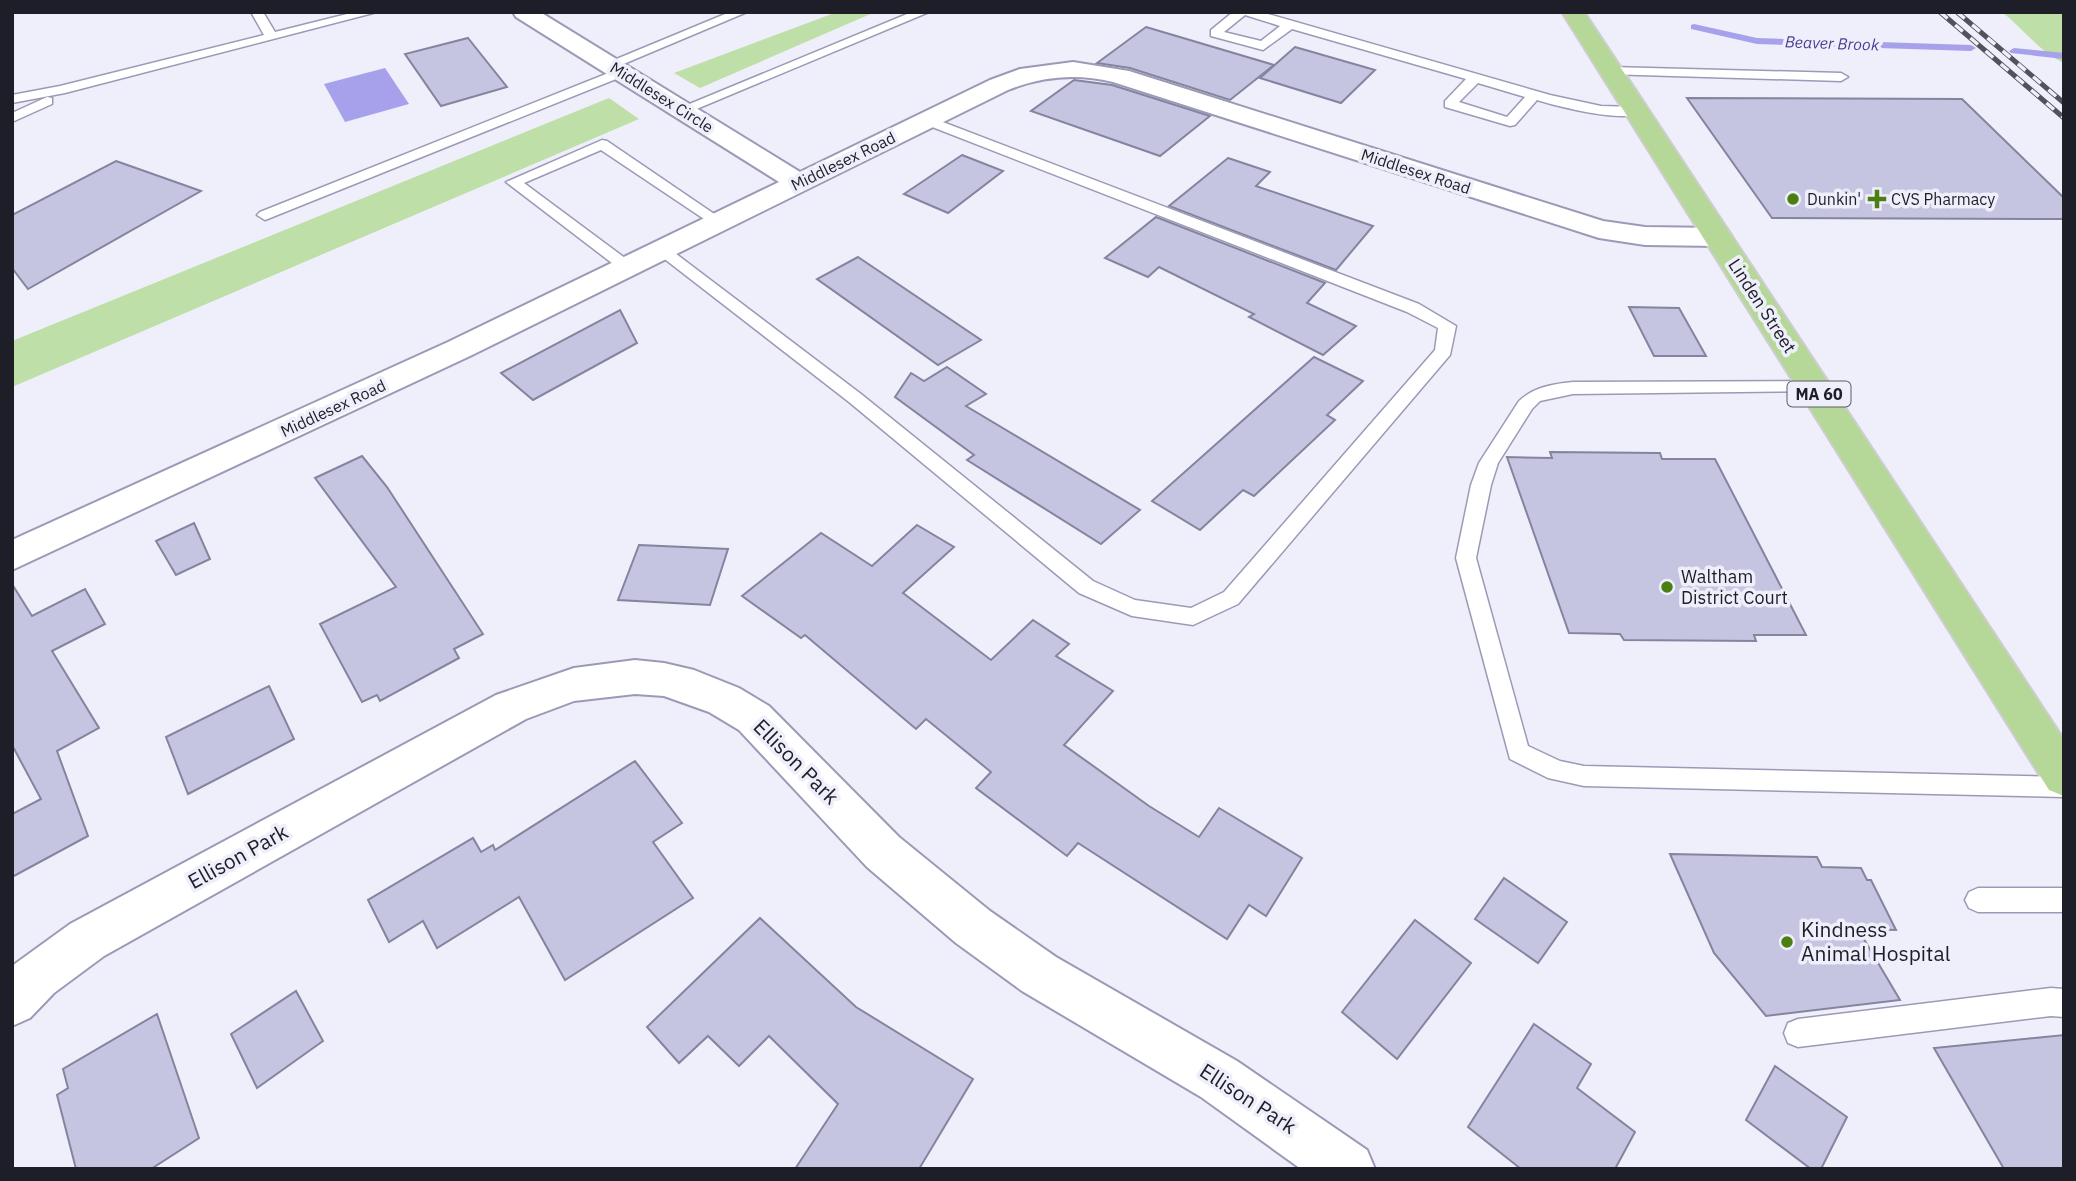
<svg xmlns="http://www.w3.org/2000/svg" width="2076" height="1181" viewBox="0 0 2076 1181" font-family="'IBM Plex Sans',sans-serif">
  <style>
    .green { fill: #bedfa7 }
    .water { fill: #a7a1ec }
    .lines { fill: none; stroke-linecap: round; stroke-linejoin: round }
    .stream { fill: #a7a1ec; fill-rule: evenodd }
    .building { fill: #c5c4e1; stroke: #85849f; stroke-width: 2 }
    .service-casing { stroke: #9b9ab6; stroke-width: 3 }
    .minor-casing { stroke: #9b9ab6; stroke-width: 4 }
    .primary-casing { stroke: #ceced0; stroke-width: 4 }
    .service { fill: #fff; fill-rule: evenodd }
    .minor { fill: #fff; fill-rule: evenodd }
    .primary { fill: #b5d797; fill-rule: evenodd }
    .rail-casing { stroke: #52525c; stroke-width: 5 }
    .rail { stroke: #efeffb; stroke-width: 3.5; stroke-dasharray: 10; stroke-linecap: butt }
    .poi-dot { fill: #4c7f11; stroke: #efeffb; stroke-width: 2.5 }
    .labels { text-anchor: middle; stroke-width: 7; stroke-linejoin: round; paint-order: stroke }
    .far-water-label { font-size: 16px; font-style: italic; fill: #4b3d93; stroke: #efeffb }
    .far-street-label { font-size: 16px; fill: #1e1e28; stroke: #efeffb }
    .far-poi-label { font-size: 16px; fill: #1e1e28; stroke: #efeffb; text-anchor: start }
    .shield { fill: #efeffb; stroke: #5d5d67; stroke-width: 2 }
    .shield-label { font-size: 16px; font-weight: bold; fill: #1e1e28 }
    .street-label { font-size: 18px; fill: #1e1e28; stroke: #efeffb }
    .poi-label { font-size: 18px; fill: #1e1e28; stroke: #efeffb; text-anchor: start }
    .near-street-label { font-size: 21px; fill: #1e1e28; stroke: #efeffb }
    .near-poi-label { font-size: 21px; fill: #1e1e28; stroke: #efeffb; text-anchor: start }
  </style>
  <rect width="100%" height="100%" fill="#efeffb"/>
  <!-- green -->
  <g class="green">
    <polygon points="837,12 875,12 700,88 674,73"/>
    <path d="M2002 12H2064V63C2039 52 2024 29 2002 12Z"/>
    <polygon points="609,98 639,119 12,387 12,341"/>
  </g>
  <!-- water -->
  <polygon class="water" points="385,68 409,104 345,122 324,84"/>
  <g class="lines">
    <!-- stream -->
    <g class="stream">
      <polygon points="1694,24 1757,38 1971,45 1976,48 1971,51 1757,44 1691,29 1691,25"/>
      <polygon points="2014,48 2064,53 2064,59 2011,53 2009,51"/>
    </g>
  </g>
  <!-- building -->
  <g class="building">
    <polygon points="1146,27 1274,65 1230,100 1130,68 1097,63"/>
    <polygon points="468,38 507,87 441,106 405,54"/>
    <polygon points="1295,47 1375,70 1341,103 1260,78"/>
    <polygon points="1074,80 1112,85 1210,116 1160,156 1031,111"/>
    <polygon points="1687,98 1962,99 2064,198 2064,219 1772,218"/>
    <polygon points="962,155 1003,171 948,213 904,194"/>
    <polygon points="1228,158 1270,172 1256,186 1373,226 1336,270 1169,206"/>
    <polygon points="116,161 201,191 28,289 12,268 12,215"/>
    <polygon points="1156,217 1325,283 1307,303 1356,326 1323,355 1249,317 1254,314 1159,267 1148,277 1105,258"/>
    <polygon points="858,257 981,340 938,365 817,279"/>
    <polygon points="1629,307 1679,308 1706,356 1654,356"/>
    <polygon points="620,310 637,343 533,400 501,373"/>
    <polygon points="1314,357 1363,381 1327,415 1335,420 1254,496 1243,490 1200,530 1152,501"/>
    <polygon points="947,367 986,394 966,406 1140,510 1101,544 967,460 974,455 895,397 911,373 924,381"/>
    <polygon points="1550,452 1660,453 1662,459 1715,459 1806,635 1754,635 1756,641 1624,640 1620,634 1569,633 1507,457 1552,458"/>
    <polygon points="362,456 387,487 483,634 454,649 459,658 380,701 377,695 362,702 320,624 396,587 315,478"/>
    <polygon points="194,523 210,559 176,575 156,541"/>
    <polygon points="917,525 954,547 903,593 991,660 1033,620 1069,644 1056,656 1113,691 1064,745 1149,806 1199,837 1219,808 1302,858 1266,916 1249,905 1227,939 1078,843 1067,856 976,788 991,772 926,719 916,729 805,635 801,638 742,596 821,533 872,566"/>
    <polygon points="639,545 728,549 710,605 618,600"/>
    <polygon points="12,584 32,616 85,589 105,624 52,651 99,728 57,751 88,836 12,877 12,814 41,799 12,745"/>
    <polygon points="269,686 294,739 188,794 166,737"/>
    <polygon points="635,761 682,823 653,842 693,898 565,980 519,897 437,948 423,921 389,942 368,900 473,838 481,852 493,845 495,850"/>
    <polygon points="1670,854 1817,857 1822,867 1861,868 1867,880 1871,880 1896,930 1858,929 1900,1000 1766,1016 1714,953"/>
    <polygon points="1504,878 1567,922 1538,963 1475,919"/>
    <polygon points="760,918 856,1007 973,1079 919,1169 795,1169 838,1104 769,1036 739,1066 708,1036 679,1063 647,1027"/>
    <polygon points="1415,920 1471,963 1397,1059 1342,1012"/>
    <polygon points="296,991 323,1041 257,1088 231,1034"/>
    <polygon points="157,1014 199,1138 151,1169 76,1169 57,1095 68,1088 63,1069"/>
    <polygon points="1534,1024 1591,1064 1577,1088 1635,1132 1615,1169 1521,1169 1468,1127"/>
    <polygon points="2064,1035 2064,1169 2004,1169 1934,1048"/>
    <polygon points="1775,1066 1847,1117 1821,1169 1811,1169 1746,1120"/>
  </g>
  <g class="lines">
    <!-- service casing -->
    <g class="service-casing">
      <g id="service">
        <polygon points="251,12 263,12 275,32 355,12 377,12 65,93 12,103 12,95 60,86 264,35"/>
        <polygon points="730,12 747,12 614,68 609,69 602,65"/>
        <polygon points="912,12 929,12 687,113 677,113 675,110"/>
        <path d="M1233 12H1261L1550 95 1601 106 1637 107 1644 111C1628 125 1557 106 1537 100L1515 125 1510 126 1445 107V101L1466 79 1292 29 1263 50 1211 36V30ZM1245 15 1280 26 1261 41 1224 32ZM1478 83 1525 97 1507 117 1459 102Z"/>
        <polygon points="1611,67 1841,73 1848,77 1841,81 1606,74 1606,68"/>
        <polygon points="621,68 628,72 626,75 270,218 265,220 257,215 260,212"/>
        <polygon points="47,97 52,98 52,104 12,122 12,113"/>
        <polygon points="927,116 1419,304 1456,326 1450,355 1238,604 1193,625 1132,616 1079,593 849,402 653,250 661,245 667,247 861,394 1093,581 1135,600 1191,608 1224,592 1435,350 1438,328 1407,312 922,123 922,117"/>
        <polygon points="602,140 607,141 726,222 718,227 713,225 601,150 524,183 633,264 635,267 627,272 621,270 506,182"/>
        <path d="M1814 381 1820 383 1823 387 1820 391 1573 394 1540 401 1532 409 1498 463 1491 485 1476 558 1528 746 1560 761 1584 766 2064 777V797L1584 786 1548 778 1510 759 1456 558 1471 485 1479 463 1519 401C1534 387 1553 384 1573 382Z"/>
        <polygon points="1978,888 2064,888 2064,912 1978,912 1969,908 1965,900 1969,892"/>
        <polygon points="2051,988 2064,989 2064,1017 2051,1016 1798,1047 1788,1043 1784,1033 1788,1023 1798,1019"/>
      </g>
    </g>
    <!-- minor casing -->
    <g class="minor-casing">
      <g id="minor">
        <path d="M513 12H540L800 172 990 80 1020 69 1073 62 1129 71 1603 221 1645 227 1718 228 1728 231 1732 237 1728 243 1718 246 1645 245 1599 238 1113 82C1076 73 1043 76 1008 90L470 356 12 570V540L448 342 779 182 516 17Z"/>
        <polygon points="635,660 664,663 694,670 739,688 769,706 899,837 990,911 1056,957 1237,1061 1367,1150 1375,1169 1301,1169 1201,1097 1022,991 956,943 867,867 739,730 709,712 664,696 635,694 574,701 526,719 104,956 54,993 30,1018 12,1026 12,966 70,924 496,695 574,668"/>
      </g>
    </g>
    <!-- primary casing -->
    <g class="primary-casing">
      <polygon id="primary" points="1562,12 1584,12 2064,740 2064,796 2049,790"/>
    </g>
    <!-- service -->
    <use href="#service" class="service"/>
    <!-- minor -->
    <use href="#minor" class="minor"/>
    <!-- primary -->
    <use href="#primary" class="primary"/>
    <!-- rail casing -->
    <g class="rail-casing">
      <g id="rail">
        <polyline points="1940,12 2064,118"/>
        <polyline points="1957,12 2064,103"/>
      </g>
    </g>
    <!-- rail -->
    <use href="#rail" class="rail"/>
  </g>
  <!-- markers -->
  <g class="poi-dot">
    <circle cx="1793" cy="199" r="7"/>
    <path d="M1873.5 188.5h7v7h7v7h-7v7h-7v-7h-7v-7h7z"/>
    <circle cx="1667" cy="587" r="7"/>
    <circle cx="1787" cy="942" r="7"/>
  </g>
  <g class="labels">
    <!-- far-water labels -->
    <g class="far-water-label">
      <text transform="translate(1832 43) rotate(2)" y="6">Beaver Brook</text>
    </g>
    <!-- far-street labels -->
    <g class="far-street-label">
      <text transform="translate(662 97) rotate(32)" y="6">Middlesex Circle</text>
      <text transform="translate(843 161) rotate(-26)" y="6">Middlesex Road</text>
      <text transform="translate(1416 171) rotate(18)" y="6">Middlesex Road</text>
      <text transform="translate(333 408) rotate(-25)" y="6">Middlesex Road</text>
    </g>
    <!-- far-poi labels -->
    <g class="far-poi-label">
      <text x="1807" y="205">Dunkin'</text>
      <text x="1891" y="205">CVS Pharmacy</text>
    </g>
    <!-- shield labels -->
    <rect class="shield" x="1787.5" y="381.5" width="63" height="25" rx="5"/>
    <g class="shield-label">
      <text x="1819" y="400">MA 60</text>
    </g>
    <!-- street labels -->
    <g class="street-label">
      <text transform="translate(1762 306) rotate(57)" y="6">Linden Street</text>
    </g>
    <!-- poi labels -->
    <g class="poi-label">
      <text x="1681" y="583">Waltham<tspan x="1681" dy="21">District Court</tspan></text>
    </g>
    <!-- near-street labels -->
    <g class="near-street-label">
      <text transform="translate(796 762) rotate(45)" y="7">Ellison Park</text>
      <text transform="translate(238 857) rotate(-29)" y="7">Ellison Park</text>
      <text transform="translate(1248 1099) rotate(33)" y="7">Ellison Park</text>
    </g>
    <!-- near-poi labels -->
    <g class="near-poi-label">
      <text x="1801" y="937">Kindness<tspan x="1801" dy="24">Animal Hospital</tspan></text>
    </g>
  </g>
  <!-- border -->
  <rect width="2076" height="1181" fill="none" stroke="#1e1e28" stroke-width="28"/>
</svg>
